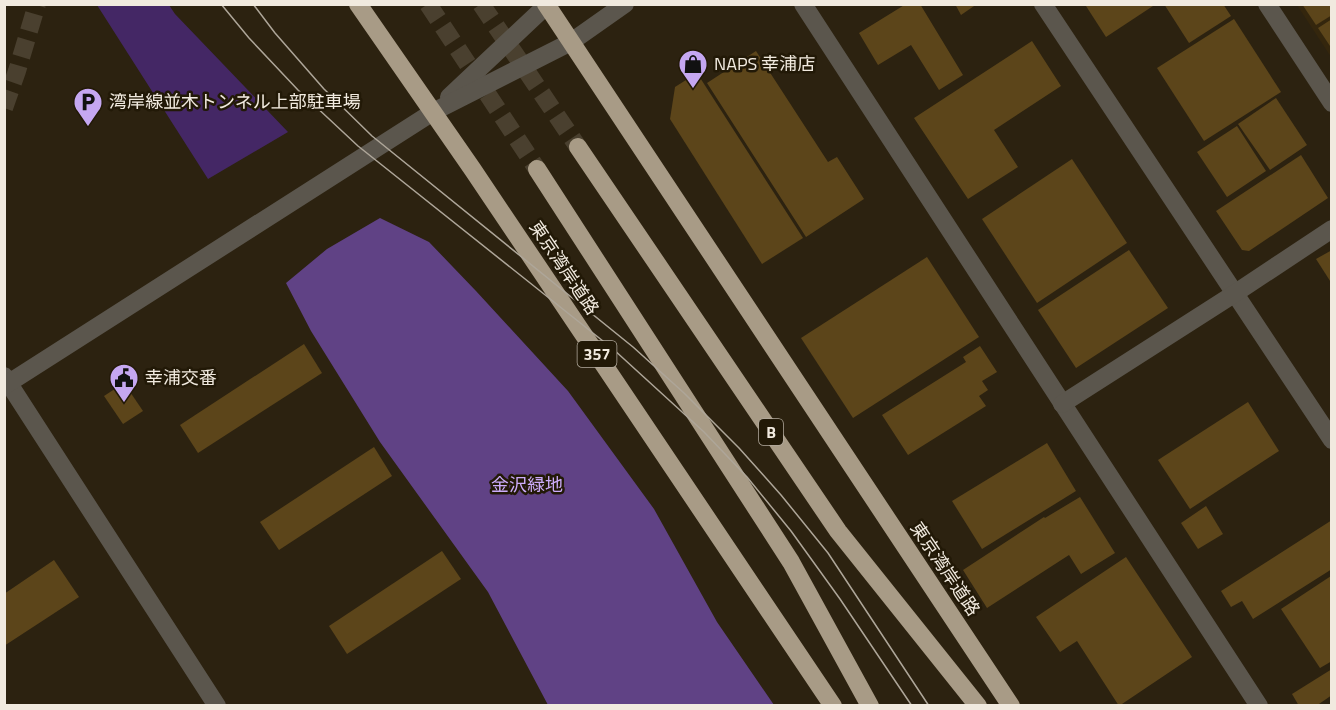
<svg xmlns="http://www.w3.org/2000/svg" width="1336" height="710" viewBox="0 0 1336 710" font-family="'Titillium Web','Noto Sans JP',sans-serif">
  <style>
    .built { fill: #34260d }
    .green { fill: #442765 }
    .forest { fill: #604285 }
    .building { fill: #5c451a }
    .lines { fill: none; stroke-linecap: round; stroke-linejoin: round }
    .highway-tunnel { stroke: #4a402f; stroke-width: 18; stroke-dasharray: 18 9; stroke-linecap: butt }
    .minor { stroke: #5b564d; stroke-width: 18 }
    .highway { stroke: #a89b86; stroke-width: 18 }
    .tram { stroke: #aea699; stroke-width: 1.5 }
    .labels { text-anchor: middle; stroke-width: 5; stroke-linejoin: round; paint-order: stroke }
    .shield { fill: #221907; stroke: #b3ab9e; stroke-width: 1.5 }
    .shield-label { font-size: 16px; font-weight: bold; fill: #f1eadf }
    .poi-label { font-size: 18px; fill: #f1eadf; stroke: #221907; text-anchor: start }
    .street-label { font-size: 18px; fill: #f1eadf; stroke: #221907 }
    .park-label { font-size: 18px; fill: #ccacfa; stroke: #221907 }
  </style>
  <rect width="100%" height="100%" fill="#2c2210"/>
  <!-- built -->
  <polygon class="built" points="1297,5 1331,5 1331,57"/>
  <!-- green -->
  <polygon class="green" points="97,5 169,5 175,14 288,132 208,179"/>
  <!-- forest -->
  <polygon class="forest" points="380,218 429,242 476,291 568,391 654,509 717,622 774,705 548,705 488,592 380,442 311,331 286,283 327,249"/>
  <!-- building -->
  <g class="building">
    <polygon points="906,4 920,4 963,75 939,90 911,45 878,65 859,33"/>
    <polygon points="955,4 977,4 961,15"/>
    <polygon points="1088,4 1156,4 1106,37 1086,6"/>
    <polygon points="1164,4 1223,4 1231,16 1189,43"/>
    <polygon points="1302,4 1332,4 1332,15 1316,25"/>
    <polygon points="1234,19 1281,92 1204,141 1157,68"/>
    <polygon points="1332,19 1332,49 1318,28"/>
    <polygon points="1032,41 1061,86 994,130 1018,167 968,199 914,118"/>
    <polygon points="756,51 828,162 837,157 864,199 806,237 707,83"/>
    <polygon points="697,73 803,238 762,264 670,119 675,87"/>
    <polygon points="1276,98 1307,145 1270,170 1238,124"/>
    <polygon points="1237,126 1266,171 1227,197 1197,152"/>
    <polygon points="1301,155 1328,198 1249,251 1242,250 1216,211"/>
    <polygon points="1072,159 1127,243 1037,303 982,219"/>
    <polygon points="1129,250 1168,308 1076,368 1038,310"/>
    <polygon points="1332,250 1332,284 1316,259"/>
    <polygon points="927,257 979,337 853,418 801,338"/>
    <polygon points="304,344 322,373 198,453 180,425"/>
    <polygon points="980,346 997,372 982,381 988,390 979,396 986,406 908,455 882,415 966,362 963,357"/>
    <polygon points="124,383 143,411 123,424 104,396"/>
    <polygon points="1248,402 1279,451 1190,509 1158,460"/>
    <polygon points="1047,443 1076,491 982,549 952,501"/>
    <polygon points="374,447 392,476 279,550 260,522"/>
    <polygon points="1080,497 1115,553 1081,574 1069,555 987,608 963,570 1044,517 1045,518"/>
    <polygon points="1206,506 1223,534 1198,549 1181,523"/>
    <polygon points="1332,520 1332,569 1253,619 1242,601 1231,607 1221,591"/>
    <polygon points="442,551 461,579 347,654 329,626"/>
    <polygon points="1126,557 1192,657 1119,706 1077,641 1060,652 1036,617"/>
    <polygon points="54,560 79,597 4,646 4,594"/>
    <polygon points="1331,576 1332,661 1320,668 1281,609"/>
    <polygon points="1332,669 1332,695 1316,706 1299,706 1292,694"/>
  </g>
  <g class="lines">
    <!-- highway-tunnel -->
    <g class="highway-tunnel">
      <polyline points="428,4 537,169"/>
      <polyline points="481,4 578,147"/>
      <polyline points="4,108 17,71 37,4"/>
    </g>
    <!-- minor -->
    <g class="minor">
      <polyline points="803,4 1259,706"/>
      <polyline points="1043,4 1332,440"/>
      <polyline points="1267,4 1332,103"/>
      <polyline points="449,97 548,4"/>
      <polyline points="4,376 217,706"/>
      <polyline points="4,386 433,112 571,42 625,4"/>
      <polyline points="1062,404 1234,294 1332,229"/>
    </g>
    <!-- highway -->
    <g class="highway">
      <polyline points="358,4 473,170 833,706"/>
      <polyline points="546,4 1011,706"/>
      <polyline points="578,147 838,531 978,706"/>
      <polyline points="537,169 791,562 870,706"/>
    </g>
    <!-- tram -->
    <g class="tram">
      <polyline points="221,4 249,38 298,90 358,146 613,349 704,432 747,477 791,531 840,599 912,706"/>
      <polyline points="253,4 275,33 324,89 372,136 633,347 684,393 739,448 781,495 828,553 929,706"/>
    </g>
  </g>
  <!-- icons -->
  <defs>
    <g id="shop-pin" transform="scale(1.5)"><path d="M0 17L-7.5 6A9.5 9.5 0 1 1 7.5 6Z" fill="#c5a7f1" stroke="#221907"/><path d="M-5-2.5h2.3a2.7 3.5 0 0 1 5.4 0H5L5.5 6h-11ZM-1.5-2.5h3a1.5 2.3 0 0 0-3 0Z" fill="#111"/></g>
    <g id="parking-pin" transform="scale(1.5)"><path d="M0 17L-7.5 6A9.5 9.5 0 1 1 7.5 6Z" fill="#c5a7f1" stroke="#221907"/><path d="M-3.5-5.5H1a3.5 3.5 0 0 1 0 7H-1V5.5H-3.5ZM-1-3.4V-.6H.8a1.4 1.4 0 0 0 0-2.8Z" fill="#111"/></g>
    <g id="civic-pin" transform="scale(1.5)"><path d="M0 17L-7.5 6A9.5 9.5 0 1 1 7.5 6Z" fill="#c5a7f1" stroke="#221907"/><path d="M-.6-6.5H3V-4.5H.6V-3L4-1V1h2V6H-6V1h2V-1L-.6-3ZM-1.2 2.5V6h2.4V2.5Z" fill="#111"/></g>
  </defs>
  <g fill-rule="evenodd">
    <use href="#shop-pin" x="693" y="64"/>
    <use href="#parking-pin" x="88" y="102"/>
    <use href="#civic-pin" x="124" y="378"/>
  </g>
  <g class="labels">
    <!-- shield labels -->
    <g class="shield">
      <rect x="577.5" y="341" width="39" height="26" rx="4.5"/>
      <rect x="759" y="419" width="24" height="26" rx="4.5"/>
    </g>
    <g class="shield-label">
      <text x="597" y="360">357</text>
      <text x="771" y="438">B</text>
    </g>
    <!-- poi labels -->
    <g class="poi-label">
      <text x="714" y="70">NAPS 幸浦店</text>
      <text x="109" y="108">湾岸線並木トンネル上部駐車場</text>
      <text x="145" y="384">幸浦交番</text>
    </g>
    <!-- street labels -->
    <g class="street-label">
      <text transform="translate(564 268) rotate(56)" y="6">東京湾岸道路</text>
      <text transform="translate(945 569) rotate(56)" y="6">東京湾岸道路</text>
    </g>
    <!-- park labels -->
    <g class="park-label">
      <text x="527" y="491">金沢緑地</text>
    </g>
  </g>
  <!-- border -->
  <rect width="1336" height="710" fill="none" stroke="#f1eadf" stroke-width="12"/>
</svg>
